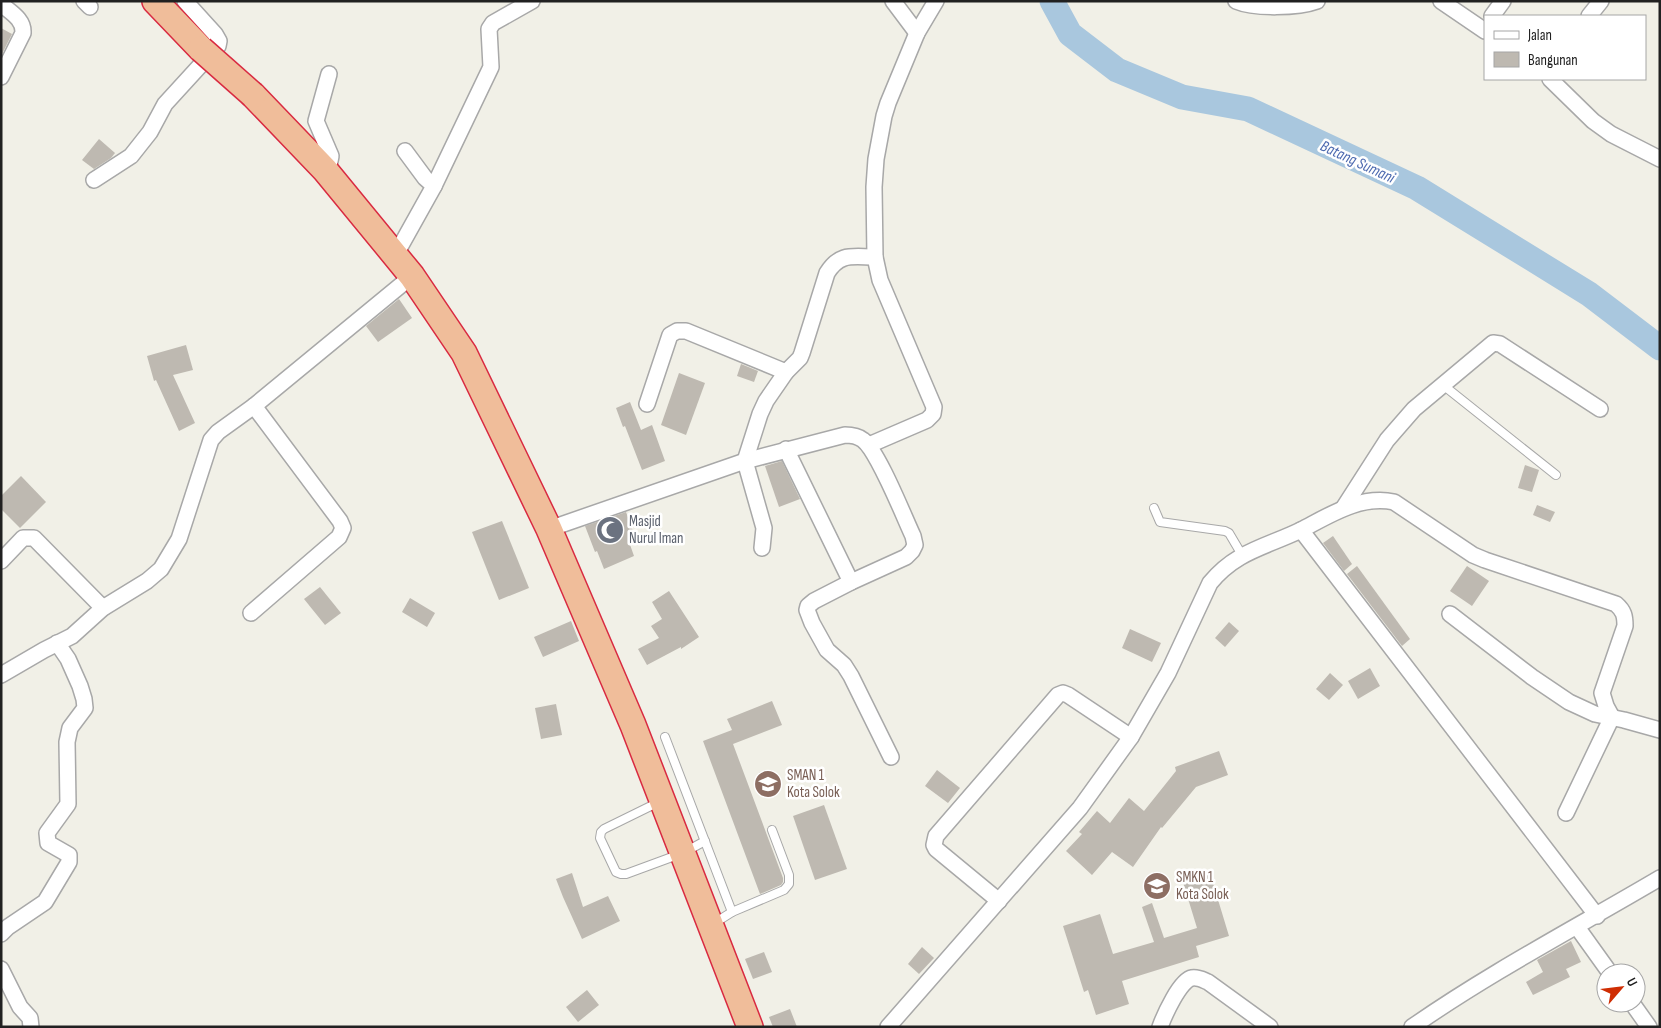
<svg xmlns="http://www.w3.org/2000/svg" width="1661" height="1028" viewBox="0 0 1661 1028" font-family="'Sofia Sans Condensed',sans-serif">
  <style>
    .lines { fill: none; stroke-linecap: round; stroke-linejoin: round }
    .river { stroke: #a9c7de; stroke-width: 25 }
    .building { fill: #beb9b1 }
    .service-casing { stroke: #a8a8a8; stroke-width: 10 }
    .minor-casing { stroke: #a8a8a8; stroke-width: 18 }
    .trunk-casing { stroke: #d92a41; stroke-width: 28 }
    .service { stroke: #fff; stroke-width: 8 }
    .minor { stroke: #fff; stroke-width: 15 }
    .trunk { stroke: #f0bd9a; stroke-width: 25 }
    .trunk-bridge-casing { stroke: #d92a41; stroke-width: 28; stroke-linecap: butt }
    .trunk-bridge { stroke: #f0bd9a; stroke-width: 25 }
    .labels { text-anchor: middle; stroke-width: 5; stroke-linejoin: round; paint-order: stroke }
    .worship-label { font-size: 15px; fill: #5b616d; stroke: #fff; text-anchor: start }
    .education-label { font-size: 15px; fill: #785e54; stroke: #fff; text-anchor: start }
    .water-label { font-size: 16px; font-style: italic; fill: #4d6ab0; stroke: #fff }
  </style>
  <rect width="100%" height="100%" fill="#f1f0e7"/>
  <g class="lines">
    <!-- river -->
    <polyline class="river" points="1052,1 1070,34 1117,70 1182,97 1248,109 1417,188 1589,294 1660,348"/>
  </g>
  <!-- building -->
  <g class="building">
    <polygon points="1,28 12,34 1,56"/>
    <polygon points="99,139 115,153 111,158 94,169 82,160"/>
    <polygon points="399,299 412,318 378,342 366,326"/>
    <polygon points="186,345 193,370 173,375 195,423 179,431 156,380 154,381 147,356"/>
    <polygon points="741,364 758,371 754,382 737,376"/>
    <polygon points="679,373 705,383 686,435 661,425"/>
    <polygon points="630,402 641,430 652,425 665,461 642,470 625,426 623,427 616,408"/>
    <polygon points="782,461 800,499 779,507 765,466"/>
    <polygon points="1525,465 1539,470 1532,492 1518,488"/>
    <polygon points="21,476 46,502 20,528 1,509 1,496"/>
    <polygon points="1537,505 1555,512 1550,522 1533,515"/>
    <polygon points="626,512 635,537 628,539 634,556 604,569 597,551 595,552 585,526"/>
    <polygon points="502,521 529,588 499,600 472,532"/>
    <polygon points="1333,536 1352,564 1344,571 1323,543"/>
    <polygon points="1357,566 1410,639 1402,646 1347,574"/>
    <polygon points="1467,566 1489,581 1472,606 1450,591"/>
    <polygon points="320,587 341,613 325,625 304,599"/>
    <polygon points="669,591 699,637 681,649 681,647 647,665 638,649 659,638 651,626 662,619 652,602"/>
    <polygon points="410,598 435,613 427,627 402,612"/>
    <polygon points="571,621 579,641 543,657 534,637"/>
    <polygon points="1229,622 1239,631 1225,647 1215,638"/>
    <polygon points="1130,629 1161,643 1152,662 1122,648"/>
    <polygon points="1370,668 1380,686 1358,699 1348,681"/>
    <polygon points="1330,673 1343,685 1329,700 1316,689"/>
    <polygon points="772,701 782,725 733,744 783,878 783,882 781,885 760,894 703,741 732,730 727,719"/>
    <polygon points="556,704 562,735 541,739 535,708"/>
    <polygon points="1219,751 1228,775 1196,787 1162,828 1161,827 1133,867 1112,852 1092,875 1066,851 1082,834 1079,832 1097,811 1110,823 1129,798 1144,811 1176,771 1175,767"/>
    <polygon points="937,770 960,788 948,803 925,786"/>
    <polygon points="824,805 847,869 815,880 793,816"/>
    <polygon points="1209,870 1229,936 1196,946 1199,957 1122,981 1129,1004 1096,1015 1088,990 1084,992 1063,926 1100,914 1113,954 1154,942 1142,907 1152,903 1164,938 1197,928 1182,879"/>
    <polygon points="572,873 583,907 608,896 620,921 582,939 563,897 556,879"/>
    <polygon points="1571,941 1581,962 1566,969 1570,977 1533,995 1526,982 1543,972 1537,960"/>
    <polygon points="922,947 934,958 919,974 908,964"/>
    <polygon points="764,952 772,972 753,979 745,959"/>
    <polygon points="587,990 599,1005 578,1022 566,1007"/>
    <polygon points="790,1009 797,1027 773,1027 769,1017"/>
  </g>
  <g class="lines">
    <!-- service casing -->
    <g class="service-casing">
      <g id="service">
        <polyline points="1443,385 1556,475"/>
        <polyline points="1154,508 1160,522 1225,531 1229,533 1242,555"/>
        <polyline points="665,737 732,912 713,924"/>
        <polyline points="659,802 604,829 601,832 600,838 616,872 621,874 626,874 683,853 705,841"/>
        <polyline points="732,912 784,890 789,884 789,875 772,830"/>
      </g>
    </g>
    <!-- minor casing -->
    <g class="minor-casing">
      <g id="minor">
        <polyline points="84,1 90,7"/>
        <polyline points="893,1 917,33"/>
        <path d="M1236 1C1255 9 1298 8 1317 1"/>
        <polyline points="1441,1 1485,31"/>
        <path d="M1 4C10 12 24 19 23 33L1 77"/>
        <polyline points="1492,16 1503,1"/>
        <polyline points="1589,16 1601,1"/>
        <polyline points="1550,79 1593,121 1611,134 1660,159"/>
        <polyline points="325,170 330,161 331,156 316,121 329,74"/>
        <polyline points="94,180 131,156 150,132 165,104 218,46 219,41 215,34 185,1"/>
        <polyline points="434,186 491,67 489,29 493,23 532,1"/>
        <polyline points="395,256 434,186 425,178 405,151"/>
        <polyline points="647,404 670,335 677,331 686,331 786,372"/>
        <polyline points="869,445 927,420 933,414 934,407 880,280 875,257 874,187 876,159 884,116 888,103 917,33 936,1"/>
        <polyline points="786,449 851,582"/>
        <polyline points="1344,507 1387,440 1414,409 1493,343 1500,344 1600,409"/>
        <path d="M549 529 745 461 845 435C852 435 858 436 863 440 878 451 904 517 913 536L915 545 912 551 906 557 851 582 814 601 808 606 807 610 812 623 827 650 844 665 851 676 891 757"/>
        <polyline points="1301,530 1597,916"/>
        <path d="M762 548 764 528 745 461 760 414 766 401 786 372 800 358 802 353 827 273C840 252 853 257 875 257"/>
        <polyline points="1,561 23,538 34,538 103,608"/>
        <polyline points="251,613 339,537 343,528 340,521 254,406"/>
        <polyline points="1450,614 1532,677 1569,702 1595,714 1624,720 1660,730"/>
        <polyline points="1,675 44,650 72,636 103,608 147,581 161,569 179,539 211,440 218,432 254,406 412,276"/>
        <polyline points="999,901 936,849 934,845 936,836 1058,695 1063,693 1068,695 1131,737"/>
        <polyline points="1577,927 1610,973"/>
        <polyline points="1,934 8,927 45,902 69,862 69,855 48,843 47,833 68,804 67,742 70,728 85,708 84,699 80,686 68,659 57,643"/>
        <polyline points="1,969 20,1007 30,1018 31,1027"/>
        <polyline points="1632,1003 1649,1027"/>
        <path d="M888 1027 1080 808 1131 737 1168 673 1210 583C1236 551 1266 547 1301 530 1330 515 1360 495 1394 502L1473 555 1485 560 1616 604C1624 611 1625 616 1625 626L1602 693 1606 706 1612 717 1566 813"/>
        <path d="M1160 1027C1164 1016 1180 980 1192 978 1198 977 1203 980 1208 982L1270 1027"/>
        <path d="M1412 1027C1491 972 1577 927 1660 878"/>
      </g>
    </g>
    <!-- trunk casing -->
    <g class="trunk-casing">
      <g id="trunk">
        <polyline points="155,1 201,49"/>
        <polyline points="253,95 325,170 412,276 464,353 549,529 633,725 750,1027"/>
      </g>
    </g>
    <!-- service -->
    <use href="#service" class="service"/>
    <!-- minor -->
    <use href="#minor" class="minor"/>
    <!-- trunk -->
    <use href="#trunk" class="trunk"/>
    <!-- trunk-bridge casing -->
    <g class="trunk-bridge-casing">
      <polyline id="trunk-bridge" points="201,49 253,95"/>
    </g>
    <!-- trunk-bridge -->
    <use href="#trunk-bridge" class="trunk-bridge"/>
  </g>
  <!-- icons -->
  <defs>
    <g id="mosque-disc" transform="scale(1.4375)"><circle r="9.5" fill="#6b7280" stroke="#fff"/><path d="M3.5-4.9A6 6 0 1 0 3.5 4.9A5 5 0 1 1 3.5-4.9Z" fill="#fff"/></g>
    <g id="school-disc" transform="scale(1.4375)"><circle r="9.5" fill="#8d6e63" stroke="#fff"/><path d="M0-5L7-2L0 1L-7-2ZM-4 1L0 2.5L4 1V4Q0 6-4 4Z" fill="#fff"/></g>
  </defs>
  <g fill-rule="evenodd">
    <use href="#mosque-disc" x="610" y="530"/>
    <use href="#school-disc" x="768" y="784"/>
    <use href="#school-disc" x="1157" y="886"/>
  </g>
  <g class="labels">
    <!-- worship labels -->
    <g class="worship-label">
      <text x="629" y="526">Masjid<tspan x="629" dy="17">Nurul Iman</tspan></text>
    </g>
    <!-- education labels -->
    <g class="education-label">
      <text x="787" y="780">SMAN 1<tspan x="787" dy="17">Kota Solok</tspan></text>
      <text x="1176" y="882">SMKN 1<tspan x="1176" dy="17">Kota Solok</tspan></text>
    </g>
    <!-- water labels -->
    <g class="water-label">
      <text transform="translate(1358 161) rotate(25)" y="6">Batang Sumani</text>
    </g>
  </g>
  <!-- border -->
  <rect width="1661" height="1028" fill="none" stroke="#212121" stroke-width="5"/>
  <!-- legend -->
  <rect x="1484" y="15" width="162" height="65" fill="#ffffff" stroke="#a6a6a6"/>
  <rect x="1494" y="31" width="25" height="8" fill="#ffffff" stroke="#a6a6a6"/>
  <text x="1528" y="40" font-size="15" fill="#212121">Jalan</text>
  <rect x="1494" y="52" width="25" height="15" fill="#beb9b1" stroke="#a6a6a6"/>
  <text x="1528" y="65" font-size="15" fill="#212121">Bangunan</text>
  <!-- north arrow -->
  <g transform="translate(1621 988) rotate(62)"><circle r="24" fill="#ffffff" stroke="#a6a6a6"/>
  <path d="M0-4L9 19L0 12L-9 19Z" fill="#cf2d03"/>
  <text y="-8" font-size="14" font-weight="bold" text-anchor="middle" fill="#212121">U</text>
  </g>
</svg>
